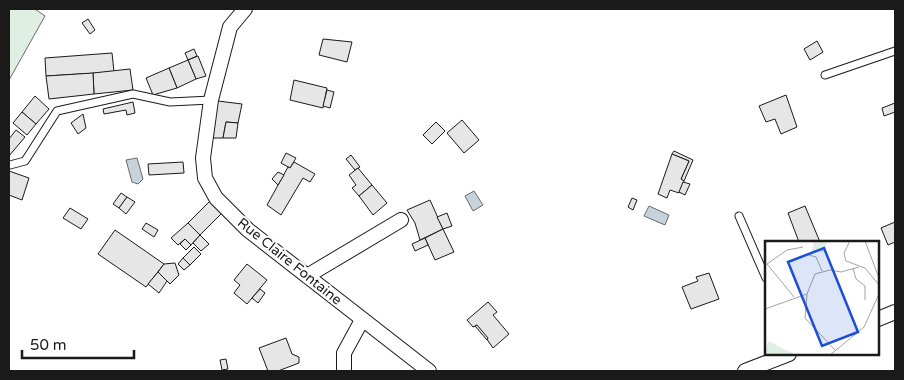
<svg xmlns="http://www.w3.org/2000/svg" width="904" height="380" viewBox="0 0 904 380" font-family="'Varela Round',sans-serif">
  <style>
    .green { fill: #e0efe3; stroke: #6a6a6a }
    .water { fill: #c6d2dc; stroke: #6a6a6a }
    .building { fill: #e6e6e6; stroke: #1a1a1a }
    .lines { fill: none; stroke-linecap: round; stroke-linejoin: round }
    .service-casing { stroke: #1a1a1a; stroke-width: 9 }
    .minor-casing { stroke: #1a1a1a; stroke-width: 16 }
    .service { stroke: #fff; stroke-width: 7 }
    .minor { stroke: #fff; stroke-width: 14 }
    .labels { text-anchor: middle; stroke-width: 4; stroke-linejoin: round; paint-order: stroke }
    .street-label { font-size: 14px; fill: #1a1a1a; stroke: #fff }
    .inset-road { fill: none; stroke: #a3a3a3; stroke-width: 1 }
    .view { fill: #1d4ed8; fill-opacity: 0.15; stroke: #1d4ed8; stroke-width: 2.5 }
    .inset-edge { fill: none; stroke: #1a1a1a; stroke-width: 2.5 }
  </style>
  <rect width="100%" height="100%" fill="#fff"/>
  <!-- green -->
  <polygon class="green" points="9,9 35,9 45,16 9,80"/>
  <!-- water -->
  <g class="water">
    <polygon points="137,158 143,179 138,184 132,182 126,160"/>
    <polygon points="474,191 483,205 473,211 465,196"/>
    <polygon points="649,206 669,215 665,225 644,216"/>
  </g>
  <!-- building -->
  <g class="building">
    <polygon points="88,19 95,30 90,34 82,23"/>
    <polygon points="323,39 352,42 347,62 319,55"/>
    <polygon points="817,41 823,52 810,60 804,49"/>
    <polygon points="194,49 197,56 188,60 185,53"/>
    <polygon points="112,53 114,72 46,76 45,58"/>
    <polygon points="198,56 206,76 196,79 188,60"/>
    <polygon points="188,60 196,79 177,88 169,68"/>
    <polygon points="169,68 177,88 153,95 146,78"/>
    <polygon points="130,69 133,90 94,94 93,73"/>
    <polygon points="93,73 94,94 49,99 46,76"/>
    <polygon points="294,80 327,88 323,108 290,100"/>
    <polygon points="327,90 334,92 330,108 323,106"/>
    <polygon points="786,95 797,127 781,134 775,119 766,122 759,106"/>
    <polygon points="35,96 49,109 36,124 22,112"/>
    <polygon points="218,101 242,104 238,123 226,122 223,138 210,138"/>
    <polygon points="133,102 135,113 127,115 126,110 104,114 103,109"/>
    <polygon points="895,103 895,112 884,116 882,108"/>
    <polygon points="22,112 36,124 27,135 13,123"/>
    <polygon points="83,114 86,128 78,134 71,123"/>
    <polygon points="462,120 479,140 464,153 447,133"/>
    <polygon points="226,122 238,123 236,138 223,138"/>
    <polygon points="436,122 445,131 432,144 423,135"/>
    <polygon points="16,130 25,137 9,156 9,139"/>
    <polygon points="674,151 693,160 684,181 681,179 689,161 672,154"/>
    <polygon points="286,153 296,158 290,168 281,163"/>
    <polygon points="672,154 689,161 681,179 684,181 679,193 670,190 667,198 658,194"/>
    <polygon points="351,155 360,167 355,170 346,159"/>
    <polygon points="183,162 184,173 149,175 148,164"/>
    <polygon points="294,162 315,174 310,182 303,178 281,215 267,205 288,167 290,168"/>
    <polygon points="358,168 372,185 359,196 352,188 356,185 349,175"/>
    <polygon points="9,171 29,178 22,200 9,195"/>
    <polygon points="278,172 284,175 278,185 272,179"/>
    <polygon points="683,182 690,184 685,195 679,192"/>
    <polygon points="372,185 387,203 373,215 359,196"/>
    <polygon points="121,193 127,197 119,208 113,204"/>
    <polygon points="127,197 135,202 126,214 119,208"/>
    <polygon points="632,198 637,200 633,210 628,207"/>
    <polygon points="430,200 443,229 420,240 415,223 407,210"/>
    <polygon points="210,201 222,213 200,235 188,223"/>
    <polygon points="805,206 820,242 799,242 788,213"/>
    <polygon points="70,208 88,219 81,229 63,218"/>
    <polygon points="447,213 452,226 443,229 437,217"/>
    <polygon points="895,222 895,242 888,245 881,228"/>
    <polygon points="146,223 158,230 154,237 142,229"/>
    <polygon points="188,223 200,235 191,245 185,239 178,245 171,238"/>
    <polygon points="443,229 454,252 435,260 425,238"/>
    <polygon points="115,230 164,264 146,287 98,254"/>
    <polygon points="200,235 209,244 201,251 193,243"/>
    <polygon points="425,238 428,245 415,251 412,244"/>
    <polygon points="185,239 191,245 186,250 180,244"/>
    <polygon points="194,247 201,254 190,265 183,258"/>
    <polygon points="183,258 190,265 184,270 178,264"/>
    <polygon points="175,263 179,275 170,284 158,272 164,264"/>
    <polygon points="247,264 267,280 247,304 234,293 240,285 234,280"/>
    <polygon points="158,272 167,281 159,293 148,284"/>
    <polygon points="709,273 719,299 691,309 682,287 698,281 696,277"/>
    <polygon points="260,289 265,293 258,303 252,298"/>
    <polygon points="488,302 497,312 493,315 509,334 493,348 477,325 473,327 467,320"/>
    <polygon points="477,325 488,338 487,340 475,326"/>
    <polygon points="286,338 292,354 299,357 299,363 278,371 268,371 259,348"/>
    <polygon points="226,359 228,369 222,370 220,360"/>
  </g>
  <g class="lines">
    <!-- service casing -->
    <g class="service-casing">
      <g id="service">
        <polyline points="825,75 895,51"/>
        <polyline points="10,165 25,161 57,111 133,94 170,102 211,100"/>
        <polyline points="739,216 766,278"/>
      </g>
    </g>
    <!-- minor casing -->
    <g class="minor-casing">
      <g id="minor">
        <polyline points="245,9 230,27 211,100 203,158 205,178 216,198 248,230 429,371"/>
        <polyline points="307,276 401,220"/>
        <polyline points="878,319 895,312"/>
        <polyline points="344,371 344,353 362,320"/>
        <polyline points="745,371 789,354"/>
      </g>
    </g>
    <!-- service -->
    <use href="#service" class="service"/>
    <!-- minor -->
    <use href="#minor" class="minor"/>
  </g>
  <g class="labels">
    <!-- street labels -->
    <g class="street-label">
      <text transform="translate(290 261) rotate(39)" y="5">Rue Claire Fontaine</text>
    </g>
  </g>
  <!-- overview -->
  <g transform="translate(765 241)">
    <rect width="114" height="114" fill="#fff"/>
    <path d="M49 0H62L59 11 47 10ZM3 100 21 109 32 114H0Z" fill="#e0efe3"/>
    <path class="inset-road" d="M85 0 79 12 81 20 100 27 114 44M100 0 114 37M44 14 51 16 57 30M88 27 91 38 100 45V59M29 56 2 23 22 9 38 6M0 68 42 53M70 109 40 77 42 53 50 33 65 29 76 31 94 26M65 114 99 86 114 53"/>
    <path class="view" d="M59 7 93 91 57 105 23 21Z"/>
    <rect width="114" height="114" class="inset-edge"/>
  </g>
  <!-- border -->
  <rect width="904" height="380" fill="none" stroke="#1a1a1a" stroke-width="20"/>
  <!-- scale -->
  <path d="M22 350v8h112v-8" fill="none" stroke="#1a1a1a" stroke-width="2.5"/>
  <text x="30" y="350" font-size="15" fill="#1a1a1a" stroke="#ffffff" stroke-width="4" paint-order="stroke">50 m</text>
</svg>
